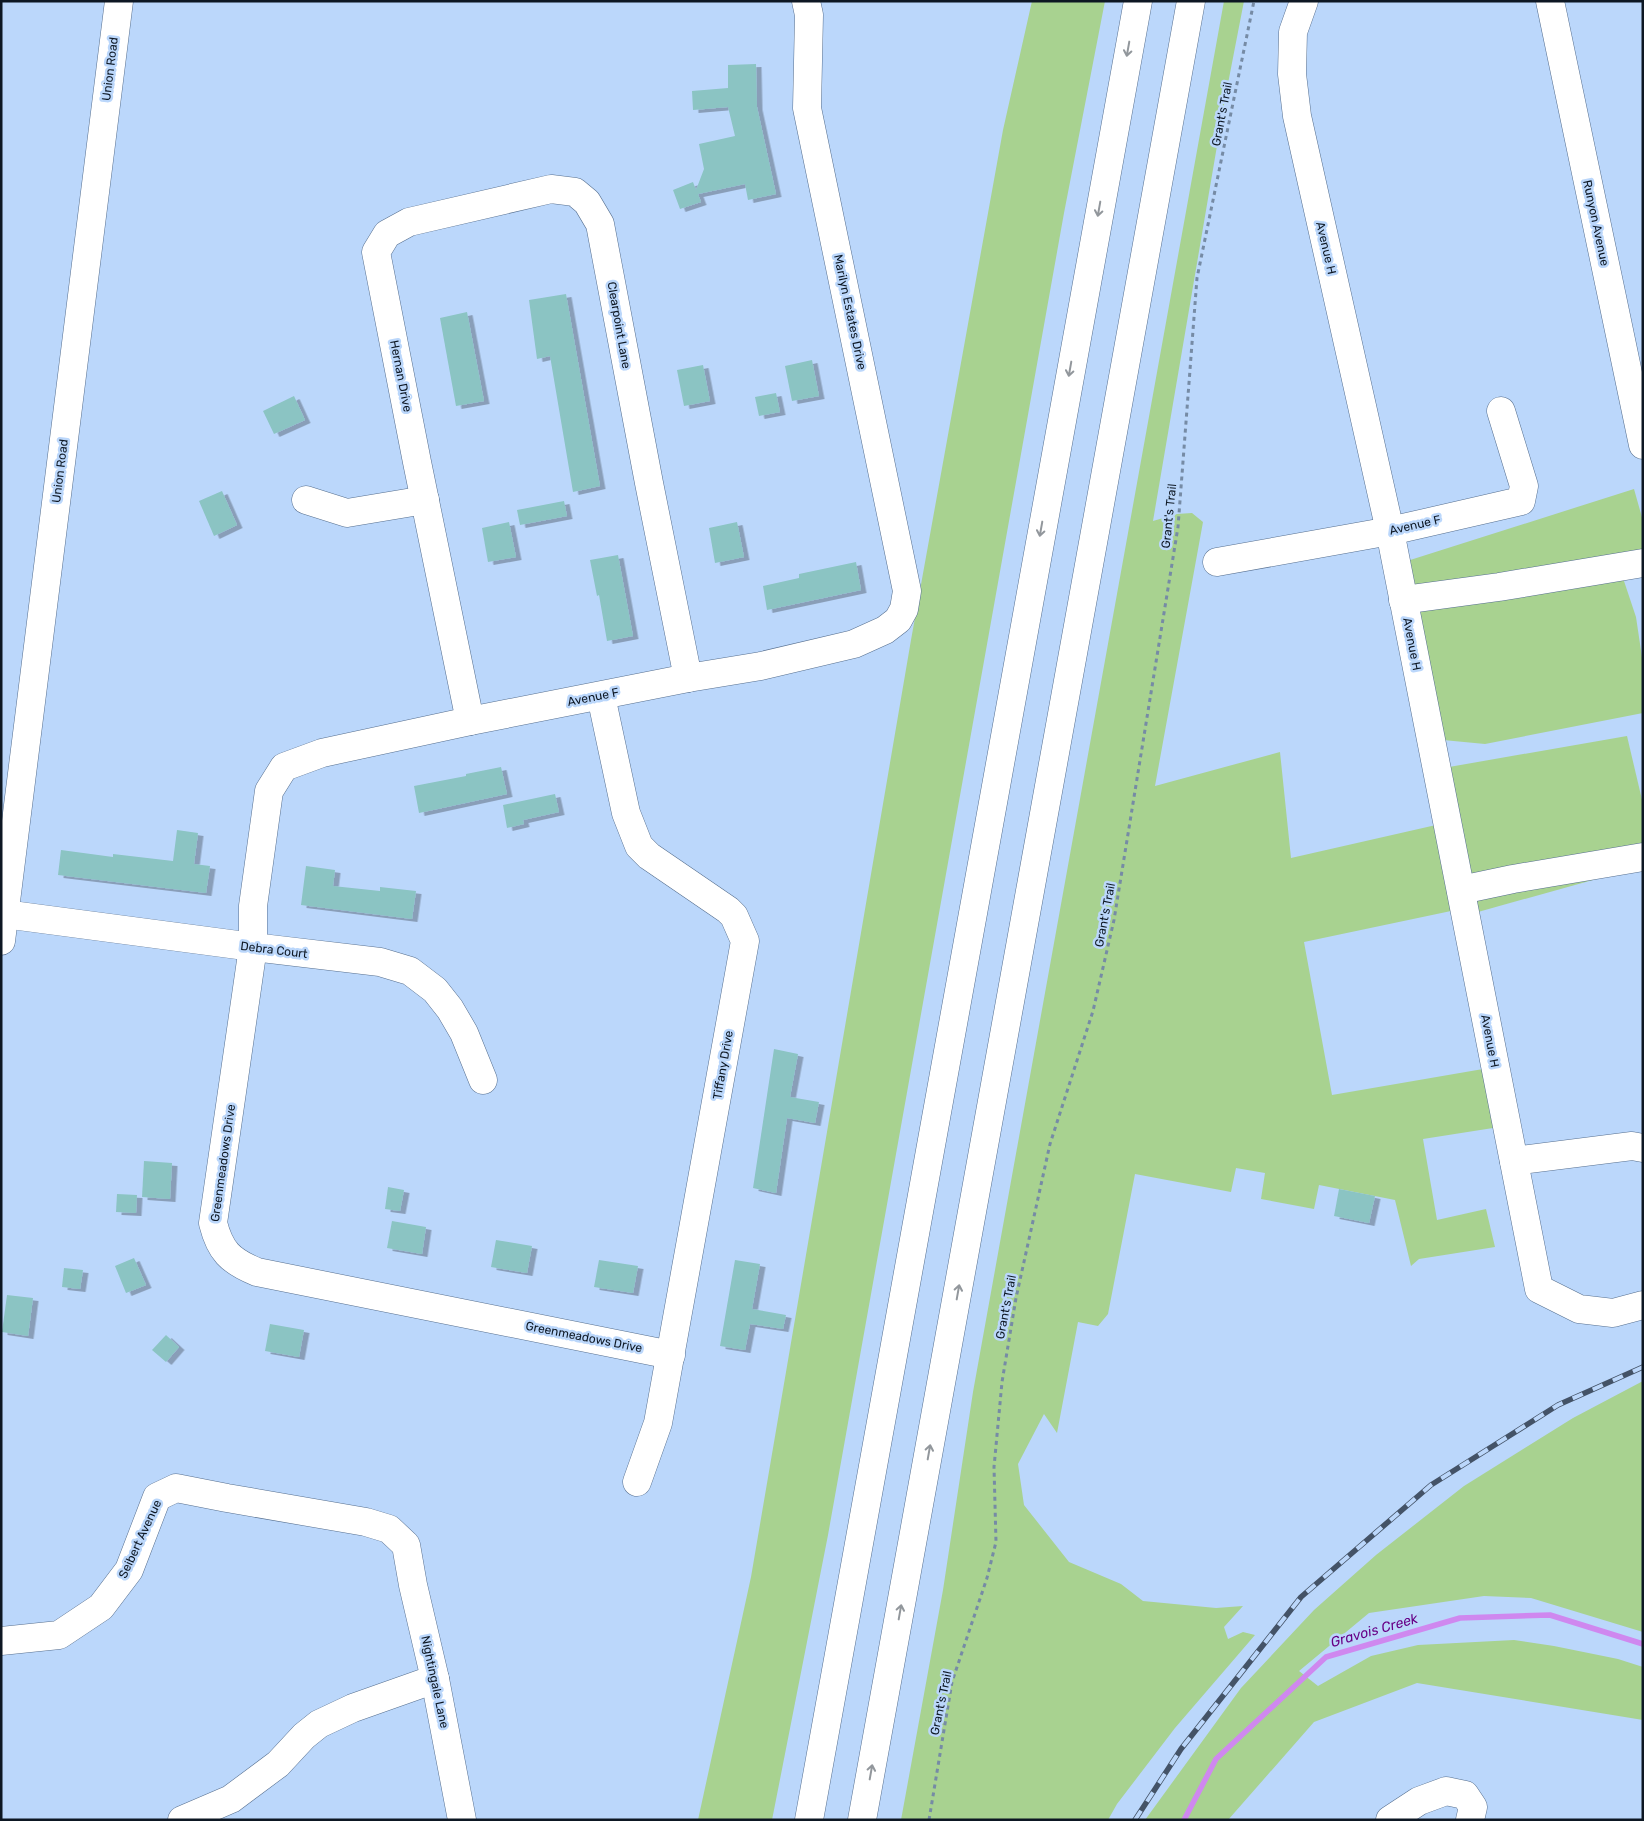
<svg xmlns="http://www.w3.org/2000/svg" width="1644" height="1821" viewBox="0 0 1644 1821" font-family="Rubik,sans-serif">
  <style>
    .green { fill: #a8d290 }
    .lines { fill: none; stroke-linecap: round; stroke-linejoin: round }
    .stream { stroke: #cf88ef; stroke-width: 5.5 }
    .building { fill: #8bc4c3; filter: url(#shadow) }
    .minor-casing { stroke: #566f8f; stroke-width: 29 }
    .highway-casing { stroke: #566f8f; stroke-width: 29 }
    .path { stroke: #768ba5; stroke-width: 3; stroke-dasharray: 4 4; stroke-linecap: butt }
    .minor { stroke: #fff; stroke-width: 28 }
    .highway { stroke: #fff; stroke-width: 28 }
    .rail-casing { stroke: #445367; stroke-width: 5.5 }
    .rail { stroke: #bbd7fb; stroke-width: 4; stroke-dasharray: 11; stroke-linecap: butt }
    .oneway { stroke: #92979c }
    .labels { text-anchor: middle; stroke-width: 5; stroke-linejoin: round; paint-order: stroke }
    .street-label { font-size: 12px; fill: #0d1723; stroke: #bbd7fb }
    .water-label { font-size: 14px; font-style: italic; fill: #670086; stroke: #bbd7fb }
  </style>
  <defs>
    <filter id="shadow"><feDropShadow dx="5.5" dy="3" stdDeviation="0" flood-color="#0004"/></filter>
  </defs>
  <rect width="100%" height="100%" fill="#bbd7fb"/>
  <!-- green -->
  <g class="green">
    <polygon points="1032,1 1105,1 1064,213 828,1535 772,1820 698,1820 751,1577 911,640 1003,130"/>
    <polygon points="1224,1 1244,1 1225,99 1153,521 1177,514 1192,513 1203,522 1155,786 1280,752 1291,858 1436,825 1451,911 1304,942 1332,1095 1483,1069 1493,1128 1423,1139 1437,1220 1486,1209 1495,1247 1419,1259 1411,1266 1395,1200 1319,1185 1314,1209 1261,1199 1265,1173 1236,1168 1231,1192 1135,1174 1108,1314 1098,1326 1078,1322 1057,1433 1044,1414 1018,1464 1024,1505 1069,1562 1121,1584 1143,1601 1216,1608 1243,1606 1224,1627 1228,1639 1243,1632 1255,1635 1175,1728 1117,1804 1108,1820 901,1820 943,1590 973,1392"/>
    <polygon points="1634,489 1643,521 1643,554 1620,569 1636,617 1643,664 1643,713 1485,744 1443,740 1407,561"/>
    <polygon points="1627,736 1643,804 1643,866 1478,912 1449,767"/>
    <polygon points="1643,1381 1643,1632 1531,1598 1484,1596 1369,1613 1299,1671 1318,1686 1371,1656 1418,1645 1514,1640 1554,1646 1618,1659 1643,1667 1643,1720 1417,1683 1314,1722 1228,1820 1145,1820 1241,1688 1314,1610 1376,1555 1464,1486 1573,1418"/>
  </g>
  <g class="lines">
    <!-- stream -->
    <polyline class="stream" points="1184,1820 1216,1759 1326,1657 1460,1618 1550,1615 1643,1644"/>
  </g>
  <!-- building -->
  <g class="building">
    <polygon points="756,64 757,107 776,194 748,200 745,184 698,194 701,202 680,209 673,190 693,182 696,190 704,169 699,144 735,136 728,107 693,110 692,91 728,88 728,65"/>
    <polygon points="566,294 600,486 573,492 550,356 537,359 529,300"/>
    <polygon points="467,312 484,401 456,406 440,318"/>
    <polygon points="812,360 819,396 792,401 785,366"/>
    <polygon points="703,365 710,401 684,406 677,370"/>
    <polygon points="776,393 780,412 759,416 755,397"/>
    <polygon points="294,396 305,420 274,434 263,411"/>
    <polygon points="222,491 237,525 214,536 199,501"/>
    <polygon points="564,501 567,516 520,525 517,510"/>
    <polygon points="509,522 516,557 488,562 482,528"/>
    <polygon points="737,522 744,557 715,563 709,528"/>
    <polygon points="618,555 633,636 607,641 599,595 597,596 590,560"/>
    <polygon points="856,562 861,590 767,610 763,586 799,578 799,574"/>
    <polygon points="501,767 507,794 419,813 414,786 466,776 466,774"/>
    <polygon points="555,794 559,812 523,820 524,824 507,828 503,805"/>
    <polygon points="177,830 198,833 194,864 210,866 206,893 58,875 61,850 113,857 113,854 173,861"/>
    <polygon points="306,866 335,870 333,886 380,891 380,887 416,891 412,919 301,905"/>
    <polygon points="774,1049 798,1054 790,1097 819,1102 815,1123 787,1118 776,1193 753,1188"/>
    <polygon points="144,1161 172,1163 170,1199 142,1197"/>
    <polygon points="388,1187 404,1190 400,1211 385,1209"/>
    <polygon points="1339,1189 1375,1196 1369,1223 1334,1216"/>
    <polygon points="117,1194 137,1195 136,1213 116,1212"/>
    <polygon points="392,1221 426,1227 422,1254 387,1248"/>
    <polygon points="496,1240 532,1246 527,1273 491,1267"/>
    <polygon points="134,1258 146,1285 126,1293 115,1266"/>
    <polygon points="599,1260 638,1266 633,1293 594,1287"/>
    <polygon points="735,1260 760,1264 752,1309 786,1315 783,1329 750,1324 745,1350 720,1346"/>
    <polygon points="64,1268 83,1270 80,1289 62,1287"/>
    <polygon points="7,1295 33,1298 28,1336 2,1332"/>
    <polygon points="270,1324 304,1330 299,1357 265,1351"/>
    <polygon points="166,1335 179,1347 166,1362 152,1350"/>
  </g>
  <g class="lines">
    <!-- minor casing -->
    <g class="minor-casing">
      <g id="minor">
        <polyline points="1304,1 1293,32 1292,74 1297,116 1390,531 1539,1289 1579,1309 1613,1313 1643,1305"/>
        <polyline points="1550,1 1643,445"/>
        <polyline points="306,500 347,513 425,500"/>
        <polyline points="1217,562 1390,531 1521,501 1524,486 1501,411"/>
        <polyline points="1403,600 1499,587 1643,563"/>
        <polyline points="601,696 626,813 639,846 649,856 728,910 734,916 745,941 658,1423 637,1482"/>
        <polyline points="470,721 417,462 376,252 387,234 409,222 551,189 575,192 587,202 600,224 649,483 688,678"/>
        <polyline points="1461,890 1513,879 1643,857"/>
        <polyline points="4,914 253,947 380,962 410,971 435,990 450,1009 464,1033 483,1080"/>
        <polyline points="1,941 119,1"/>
        <polyline points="1514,1161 1632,1146 1643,1148"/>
        <path d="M671 1355 257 1272C230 1261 220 1251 213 1223L253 947V906L269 791 284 767 322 753 470 721 688 678 761 666 854 644 885 630 898 620 904 609 907 591 807 108 809 15 806 1"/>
        <polyline points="1,1641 59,1635 101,1607 129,1570 157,1497 176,1488 227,1498 366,1522 389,1529 406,1545 413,1585 435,1679 462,1820"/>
        <polyline points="182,1820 231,1799 278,1764 304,1736 319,1724 353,1708 435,1679"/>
        <polyline points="1390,1820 1419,1801 1446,1791 1465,1795 1473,1807 1470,1820"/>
      </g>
    </g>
    <!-- highway casing -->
    <g class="highway-casing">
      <g id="highway">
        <polyline points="809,1820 1138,1"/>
        <polyline points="862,1820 1191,1"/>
      </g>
    </g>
    <!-- path -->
    <polyline class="path" points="929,1820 952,1682 987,1578 996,1542 994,1467 1002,1382 1016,1298 1050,1144 1093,1011 1114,920 1178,527 1197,278 1254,1"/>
    <!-- minor -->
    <use href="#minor" class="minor"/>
    <!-- highway -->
    <use href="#highway" class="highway"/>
    <!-- rail casing -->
    <g class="rail-casing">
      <polyline id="rail" points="1135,1820 1181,1749 1301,1597 1431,1485 1558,1405 1643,1367"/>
    </g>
    <!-- rail -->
    <use href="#rail" class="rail"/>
  </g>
  <!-- one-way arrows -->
  <defs><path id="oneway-shaft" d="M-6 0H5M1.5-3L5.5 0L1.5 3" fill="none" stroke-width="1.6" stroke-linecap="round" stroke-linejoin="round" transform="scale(1.25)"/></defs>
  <g class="oneway">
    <use href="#oneway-shaft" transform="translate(1128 49) rotate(100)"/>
    <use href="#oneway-shaft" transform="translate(1099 209) rotate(100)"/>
    <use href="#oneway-shaft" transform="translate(1070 369) rotate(100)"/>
    <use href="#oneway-shaft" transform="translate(1041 529) rotate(100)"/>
    <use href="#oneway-shaft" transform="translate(958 1292) rotate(-80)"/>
    <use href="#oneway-shaft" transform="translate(929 1452) rotate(-80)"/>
    <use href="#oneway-shaft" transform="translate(900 1612) rotate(-80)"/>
    <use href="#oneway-shaft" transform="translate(871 1772) rotate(-80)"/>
  </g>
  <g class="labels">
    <!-- street labels -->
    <g class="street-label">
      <text transform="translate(110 69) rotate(-83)" y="4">Union Road</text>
      <text transform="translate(1222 114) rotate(-79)" y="4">Grant's Trail</text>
      <text transform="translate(1596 223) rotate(78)" y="4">Runyon Avenue</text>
      <text transform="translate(1326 248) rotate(77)" y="4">Avenue H</text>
      <text transform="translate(850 312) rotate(78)" y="4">Marilyn Estates Drive</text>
      <text transform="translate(619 325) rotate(80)" y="4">Clearpoint Lane</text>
      <text transform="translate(401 376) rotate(79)" y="4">Hernan Drive</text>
      <text transform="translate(60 471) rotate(-83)" y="4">Union Road</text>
      <text transform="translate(1169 516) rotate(-84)" y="4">Grant's Trail</text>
      <text transform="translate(1415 525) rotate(-13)" y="4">Avenue F</text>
      <text transform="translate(1412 644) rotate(79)" y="4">Avenue H</text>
      <text transform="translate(593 697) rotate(-11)" y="4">Avenue F</text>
      <text transform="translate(1105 915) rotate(-79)" y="4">Grant's Trail</text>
      <text transform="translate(274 950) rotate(7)" y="4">Debra Court</text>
      <text transform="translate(1490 1041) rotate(79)" y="4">Avenue H</text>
      <text transform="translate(723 1065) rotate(-80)" y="4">Tiffany Drive</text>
      <text transform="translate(223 1163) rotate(-82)" y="4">Greenmeadows Drive</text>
      <text transform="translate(1006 1307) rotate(-79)" y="4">Grant's Trail</text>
      <text transform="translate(584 1337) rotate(11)" y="4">Greenmeadows Drive</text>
      <text transform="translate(140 1539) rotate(-65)" y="4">Seibert Avenue</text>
      <text transform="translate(435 1682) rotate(78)" y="4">Nightingale Lane</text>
      <text transform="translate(941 1703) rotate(-78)" y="4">Grant's Trail</text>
    </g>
    <!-- water labels -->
    <g class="water-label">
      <text transform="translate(1374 1630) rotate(-16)" y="5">Gravois Creek</text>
    </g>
  </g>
  <!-- border -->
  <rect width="1644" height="1821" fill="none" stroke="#0d1723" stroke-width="5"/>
</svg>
